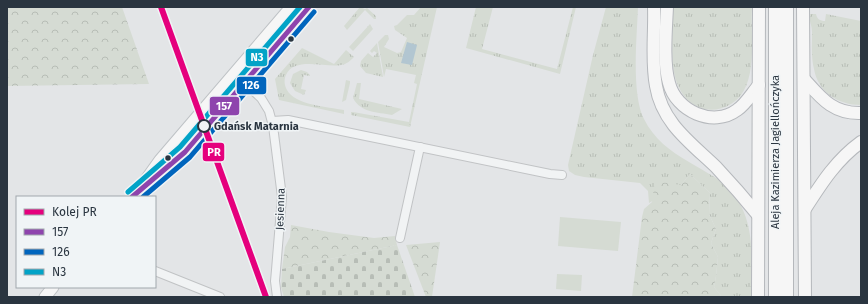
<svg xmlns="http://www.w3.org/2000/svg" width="868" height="304" viewBox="0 0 868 304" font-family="'Fira Sans',sans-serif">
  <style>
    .grass { fill: url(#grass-tufts) }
    .forest { fill: url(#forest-crowns) }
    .cemetery { fill: url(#cemetery-stones) }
    .pitch { fill: #d5dbd3 }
    .water { fill: #b2c6d1 }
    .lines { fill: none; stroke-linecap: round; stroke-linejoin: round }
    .minor-casing { stroke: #c1c3c5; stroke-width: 10 }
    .major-casing { stroke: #bec2c5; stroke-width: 13 }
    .highway-casing { stroke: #b5b8bc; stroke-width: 14 }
    .minor { stroke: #f1f3f4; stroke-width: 8 }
    .major { stroke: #f6f6f6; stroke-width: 11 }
    .highway { stroke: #f6f6f6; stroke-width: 12 }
    .bus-1-casing { stroke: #f0f4f6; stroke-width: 8 }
    .bus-2-casing { stroke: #f0f4f6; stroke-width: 8 }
    .bus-3-casing { stroke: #f0f4f6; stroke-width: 8 }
    .bus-1 { stroke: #8e44ad; stroke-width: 5 }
    .bus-2 { stroke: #0065bd; stroke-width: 5 }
    .bus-3 { stroke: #02a3c7; stroke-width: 5 }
    .rail-1-casing { stroke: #f0f4f6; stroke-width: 9 }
    .rail-1 { stroke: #e5007d; stroke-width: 6 }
    .bus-dot { fill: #2a3540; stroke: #f0f4f6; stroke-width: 1.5 }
    .stop-dot { fill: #f0f4f6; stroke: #2a3540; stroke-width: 2 }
    .labels { text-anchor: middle; stroke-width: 3; stroke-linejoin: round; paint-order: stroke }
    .stop-label { font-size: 11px; font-weight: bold; fill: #2a3540; stroke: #f0f4f6; text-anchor: start }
    .street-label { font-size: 11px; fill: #2a3540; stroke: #f0f4f6 }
    .line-badge { stroke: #f0f4f6; stroke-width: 1.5 }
    .badge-label { font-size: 11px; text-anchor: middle; font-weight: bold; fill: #fff }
  </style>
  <defs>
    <pattern id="grass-tufts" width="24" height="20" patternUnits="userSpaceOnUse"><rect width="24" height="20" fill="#d5dbd3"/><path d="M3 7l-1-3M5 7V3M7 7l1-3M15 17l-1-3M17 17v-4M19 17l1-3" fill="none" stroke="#b7bdb6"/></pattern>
    <pattern id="forest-crowns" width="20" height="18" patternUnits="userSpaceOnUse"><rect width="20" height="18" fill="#d5dbd3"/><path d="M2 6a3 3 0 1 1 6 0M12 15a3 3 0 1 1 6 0" fill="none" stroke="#b7bdb6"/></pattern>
    <pattern id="cemetery-stones" width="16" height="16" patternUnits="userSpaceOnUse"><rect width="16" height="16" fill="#d5dbd3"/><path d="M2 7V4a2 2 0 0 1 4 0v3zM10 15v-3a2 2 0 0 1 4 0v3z" fill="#b7bdb6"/></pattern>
  </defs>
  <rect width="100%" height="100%" fill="#e3e5e7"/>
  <!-- grass -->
  <g class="grass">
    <polygon points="360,7 365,9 367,8 376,16 376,19 374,19 365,10 347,30 344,26"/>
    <polygon points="421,7 437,7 410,127 351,115 351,112 353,112 409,122 417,84 414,83 416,75 386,69 384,77 378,42 385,35 388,35 389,39 384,47 397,53 401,52 407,38 395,30 394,26 397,25 407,15 414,15"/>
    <polygon points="476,7 493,7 482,49 557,69 573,7 576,7 560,74 466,48"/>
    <path d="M606 7H638C637 36 631 94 644 119 654 139 670 151 689 162 700 169 713 175 723 183 757 212 752 257 751 297H722L714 287 716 276 718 257 711 243 716 229 709 214 710 193 690 174 681 185 649 203 648 191 640 183 584 177 575 175 569 171 568 165 593 55Z"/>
    <path d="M672 7H752C750 36 760 87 731 104 723 109 713 111 704 109 690 105 682 96 677 83 669 62 674 30 672 7Z"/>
    <path d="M809 14H816C817 19 820 21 825 21L826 14 861 21V105C838 105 818 92 814 69 811 57 812 44 812 32 812 26 809 20 809 14Z"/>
    <polygon points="370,24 373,29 353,51 349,47"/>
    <polygon points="377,43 383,77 366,73 360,66 361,61 368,53 373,57 377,53 374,51 372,53 370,51"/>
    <path d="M302 48 334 64 346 50 354 57C350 61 347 64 341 65 326 68 294 56 286 75 284 79 284 85 287 90 295 105 328 107 344 110V114L279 100 275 79Z"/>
    <polygon points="301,70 307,72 310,75 310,76 304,75 301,89 306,90 304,95 295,91 290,83 293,74"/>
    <polygon points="346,80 350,81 350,83 346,100 342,102"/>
    <path d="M357 83H361L359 99 402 109 392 115C377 112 361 113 353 98Z"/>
  </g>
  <!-- forest -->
  <g class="forest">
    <polygon points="7,7 122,7 149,84 7,86"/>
    <polygon points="690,174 710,193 709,214 716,229 711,243 718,257 716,276 714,287 722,297 632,297 642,217 644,209 652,202 655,181 681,185"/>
    <polygon points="291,225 329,232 374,238 395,236 397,245 282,269 285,247 290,237"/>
    <polygon points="440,242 432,297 426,297 406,245"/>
  </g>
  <!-- cemetery -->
  <polygon class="cemetery" points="397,245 415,297 284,297 281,287 282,269"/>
  <!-- pitch -->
  <g class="pitch">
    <polygon points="560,217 621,222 618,251 558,246"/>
    <polygon points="557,274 582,275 581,291 556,289"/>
  </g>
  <!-- water -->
  <polygon class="water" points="407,42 417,45 412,65 401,63"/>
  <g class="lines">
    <!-- minor casing -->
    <g class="minor-casing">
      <g id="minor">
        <polyline points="234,73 261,98 269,111 273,126 282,197 276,270 275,281 277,297"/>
        <polyline points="272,121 288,120 550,174 562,175"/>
        <polyline points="400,238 420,147"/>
        <polyline points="155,271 220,297"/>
      </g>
    </g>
    <!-- major casing -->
    <g class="major-casing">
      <g id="major">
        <polyline points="145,181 160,160 291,7"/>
        <polyline points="137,192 166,169 185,152 309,7"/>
        <polyline points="45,297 53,287"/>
      </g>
    </g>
    <!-- highway casing -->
    <g class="highway-casing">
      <g id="highway">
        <path d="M654 7C655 33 651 60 656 86 662 123 691 143 716 167 731 183 745 199 758 215"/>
        <path d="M667 7C666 29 663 63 669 83 676 111 713 128 737 110 746 104 752 93 759 85"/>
        <polyline points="803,7 805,297"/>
        <path d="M804 79C821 98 833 114 861 113"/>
        <path d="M805 209C821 184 836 160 861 142"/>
        <polyline points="758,297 759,7"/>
        <polyline points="775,297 775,7"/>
        <polyline points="787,297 787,7"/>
      </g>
    </g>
    <!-- minor -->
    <use href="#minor" class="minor"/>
    <!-- major -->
    <use href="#major" class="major"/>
    <!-- highway -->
    <use href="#highway" class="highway"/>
    <!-- bus-1 casing -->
    <g class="bus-1-casing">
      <polyline id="bus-1" points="132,197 185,152 309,7"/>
    </g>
    <!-- bus-2 casing -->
    <g class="bus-2-casing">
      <polyline id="bus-2" points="143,197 190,157 314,12"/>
    </g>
    <!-- bus-3 casing -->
    <g class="bus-3-casing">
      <polyline id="bus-3" points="128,192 180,147 300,7"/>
    </g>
    <!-- bus-1 -->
    <use href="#bus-1" class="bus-1"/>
    <!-- bus-2 -->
    <use href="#bus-2" class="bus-2"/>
    <!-- bus-3 -->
    <use href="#bus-3" class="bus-3"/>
    <!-- rail-1 casing -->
    <g class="rail-1-casing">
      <polyline id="rail-1" points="161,7 266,297"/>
    </g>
    <!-- rail-1 -->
    <use href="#rail-1" class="rail-1"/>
  </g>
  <!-- markers -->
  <g class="bus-dot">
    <circle cx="291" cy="39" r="3.5"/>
    <circle cx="168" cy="158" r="3.5"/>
  </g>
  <circle class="stop-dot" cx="204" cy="126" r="6"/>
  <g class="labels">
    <!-- stop labels -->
    <g class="stop-label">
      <text x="214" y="130">Gdańsk Matarnia</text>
    </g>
    <!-- street labels -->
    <g class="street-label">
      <text transform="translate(775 152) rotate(-90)" y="4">Aleja Kazimierza Jagiellończyka</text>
      <text transform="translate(280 209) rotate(-88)" y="4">Jesienna</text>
    </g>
  </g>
  <g class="line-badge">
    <rect x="245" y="48" width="23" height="19" rx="4" fill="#02a3c7"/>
    <rect x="236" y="76" width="31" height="19" rx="4" fill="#0065bd"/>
    <rect x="209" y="96" width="31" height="20" rx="4" fill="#8e44ad"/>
    <rect x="202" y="142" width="23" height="20" rx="4" fill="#e5007d"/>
  </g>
  <g class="badge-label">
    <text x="257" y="61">N3</text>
    <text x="251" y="89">126</text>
    <text x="224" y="110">157</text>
    <text x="214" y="156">PR</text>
  </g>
  <!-- border -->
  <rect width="868" height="304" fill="none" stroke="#2a3540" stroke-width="16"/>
  <!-- legend -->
  <rect x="16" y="196" width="140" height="92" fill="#f0f4f6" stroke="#a1a8ad"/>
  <rect x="24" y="209" width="20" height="6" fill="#e5007d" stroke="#a1a8ad"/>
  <text x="52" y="216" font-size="12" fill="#2a3540">Kolej PR</text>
  <rect x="24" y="229" width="20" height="6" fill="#8e44ad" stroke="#a1a8ad"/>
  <text x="52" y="236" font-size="12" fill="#2a3540">157</text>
  <rect x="24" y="249" width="20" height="6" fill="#0065bd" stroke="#a1a8ad"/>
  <text x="52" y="256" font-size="12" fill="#2a3540">126</text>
  <rect x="24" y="269" width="20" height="6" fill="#02a3c7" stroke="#a1a8ad"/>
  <text x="52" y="276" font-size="12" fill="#2a3540">N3</text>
</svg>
